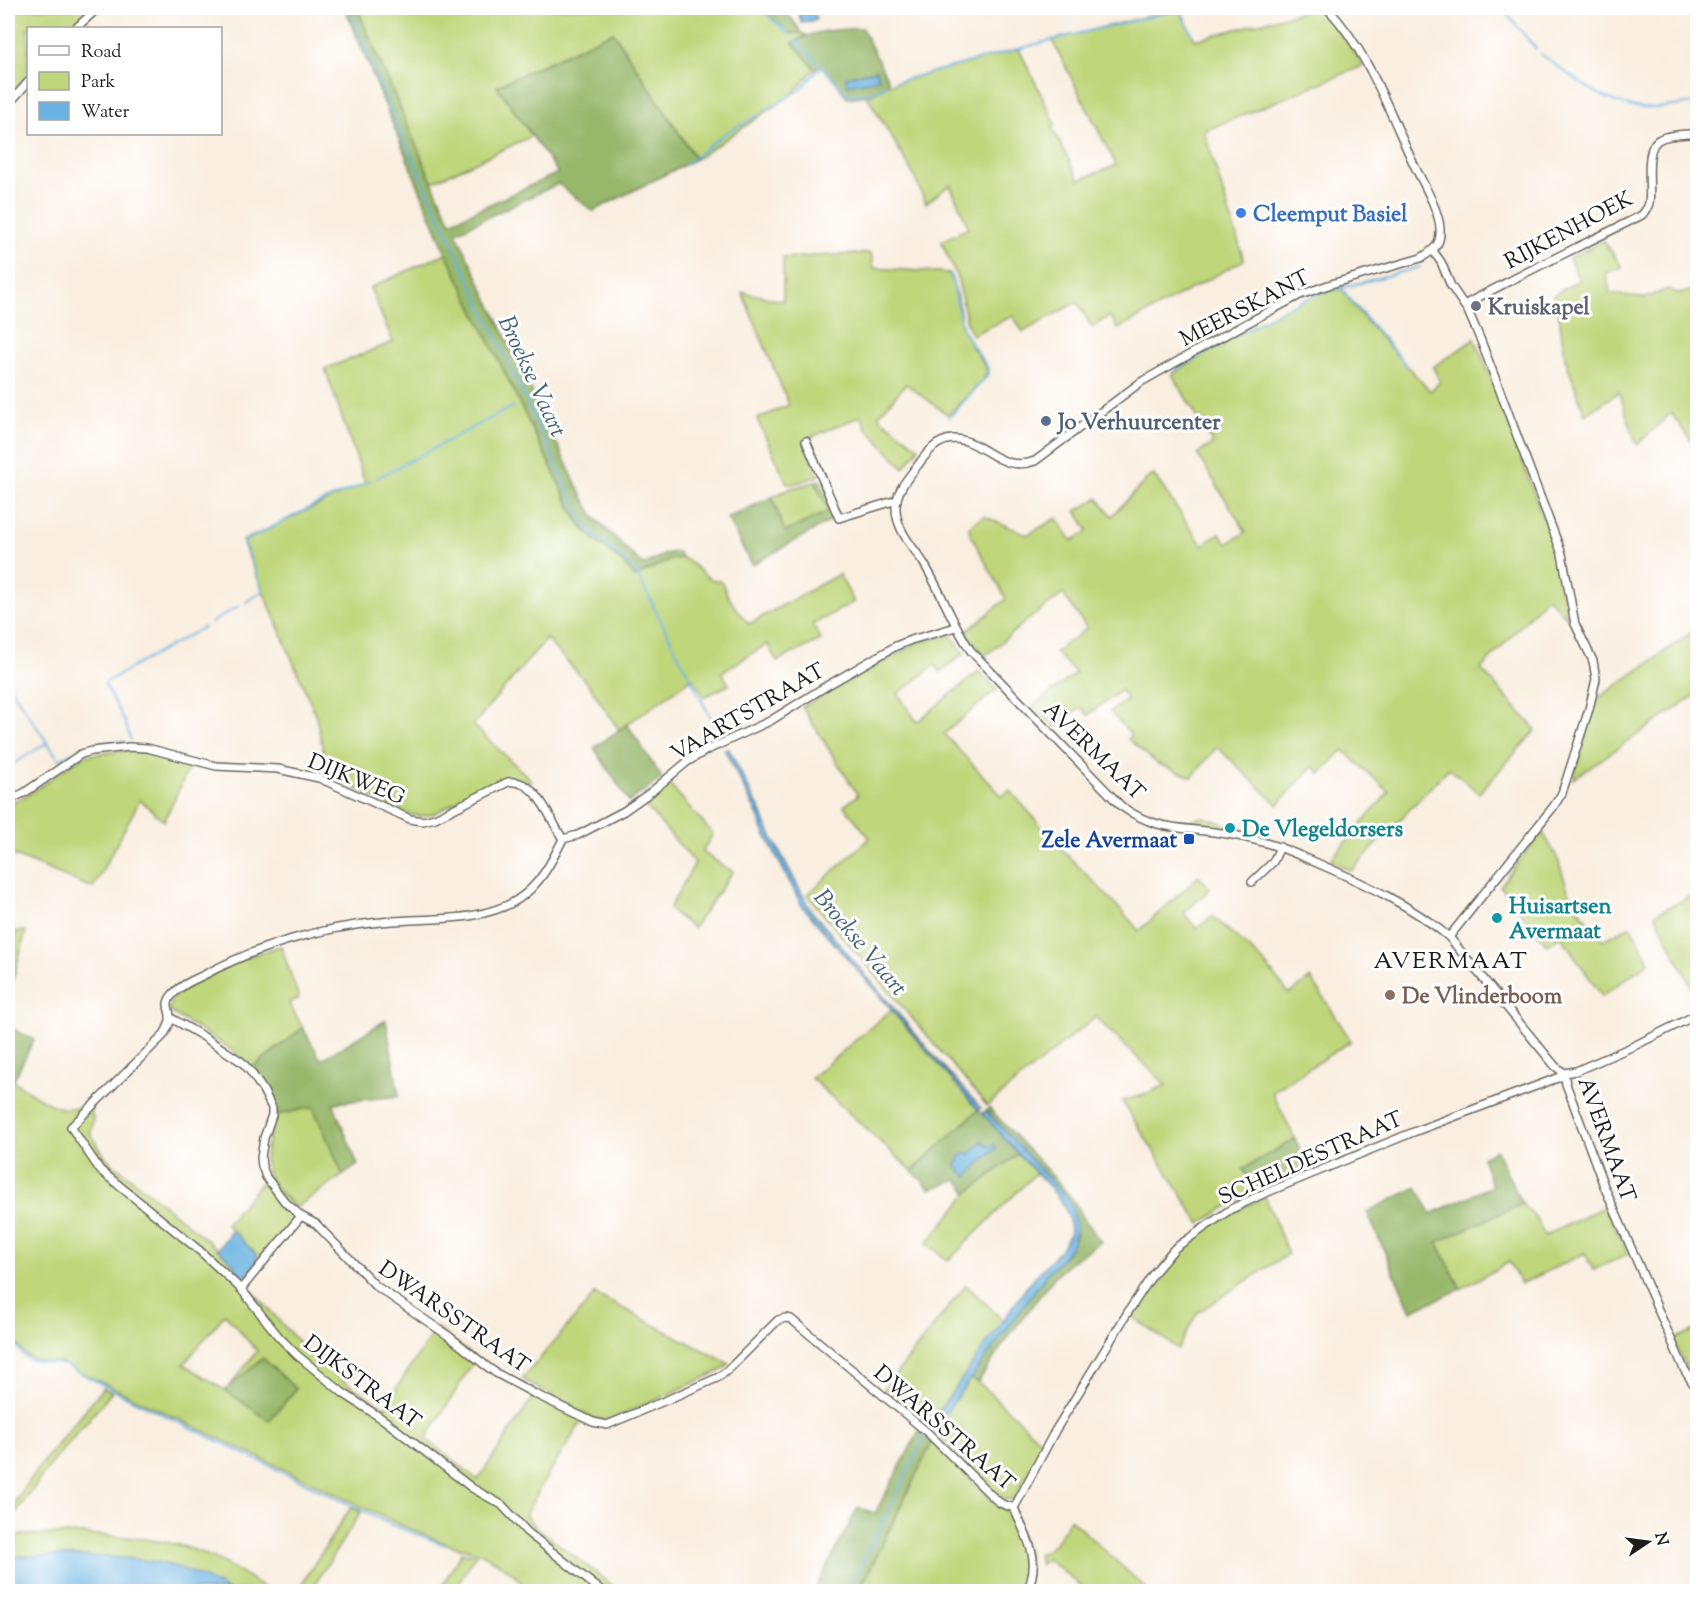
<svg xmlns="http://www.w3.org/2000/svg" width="1705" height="1599" viewBox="0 0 1705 1599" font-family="'Sorts Mill Goudy',serif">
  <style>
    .green { fill: #bfd67a; stroke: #6e794b; stroke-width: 1.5; fill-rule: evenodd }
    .forest { fill: #97b76a; stroke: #5a6a43; stroke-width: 1.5 }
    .water { fill: #69b2e1; stroke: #42677e; stroke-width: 1.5 }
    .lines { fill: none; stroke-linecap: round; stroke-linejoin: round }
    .stream { stroke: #69b2e1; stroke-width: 2 }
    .minor-casing { stroke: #696660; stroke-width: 10 }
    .minor { stroke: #fff; stroke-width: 7 }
    .shop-dot { fill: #3f7fe0; stroke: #fff; stroke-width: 2 }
    .worship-dot { fill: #6b7280; stroke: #fff; stroke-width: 2 }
    .service-dot { fill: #5c6f8a; stroke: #fff; stroke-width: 2 }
    .culture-dot { fill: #0f9aa8; stroke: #fff; stroke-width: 2 }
    .transit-dot { fill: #1a4fb4; stroke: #fff; stroke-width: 2 }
    .education-dot { fill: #8d6e63; stroke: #fff; stroke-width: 2 }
    .labels { text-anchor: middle; stroke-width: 6; stroke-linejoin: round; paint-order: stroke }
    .shop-label { font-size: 22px; font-weight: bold; fill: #366cbe; stroke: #fff; text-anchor: start }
    .street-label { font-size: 22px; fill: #1c1c1c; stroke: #fff }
    .worship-label { font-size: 22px; font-weight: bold; fill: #5b616d; stroke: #fff; text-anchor: start }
    .service-label { font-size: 22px; font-weight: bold; fill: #4e5e75; stroke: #fff; text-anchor: start }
    .culture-label { font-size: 22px; font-weight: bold; fill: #0d838f; stroke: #fff; text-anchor: start }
    .transit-label { font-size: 22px; font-weight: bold; fill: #164399; stroke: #fff; text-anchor: end }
    .education-label { font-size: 22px; font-weight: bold; fill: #785e54; stroke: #fff; text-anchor: start }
    .water-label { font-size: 24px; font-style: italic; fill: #3f6075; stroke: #fff }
    .neighbourhood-label { font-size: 24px; letter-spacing: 1.5px; fill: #1c1c1c; stroke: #fff }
  </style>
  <rect width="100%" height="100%" fill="#fff"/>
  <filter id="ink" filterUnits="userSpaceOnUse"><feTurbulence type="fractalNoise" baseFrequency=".0167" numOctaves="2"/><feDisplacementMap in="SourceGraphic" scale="12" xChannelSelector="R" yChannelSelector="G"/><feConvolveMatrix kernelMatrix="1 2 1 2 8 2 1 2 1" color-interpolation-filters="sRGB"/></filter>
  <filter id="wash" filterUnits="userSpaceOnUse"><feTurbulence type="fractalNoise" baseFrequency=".008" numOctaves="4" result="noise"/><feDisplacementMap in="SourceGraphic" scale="24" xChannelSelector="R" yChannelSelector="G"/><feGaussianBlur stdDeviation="1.35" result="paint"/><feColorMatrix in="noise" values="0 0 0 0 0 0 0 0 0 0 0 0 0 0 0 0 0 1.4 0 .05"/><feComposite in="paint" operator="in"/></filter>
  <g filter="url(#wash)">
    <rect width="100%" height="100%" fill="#f9eedf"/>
    <!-- green -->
    <g class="green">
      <polygon points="8,8 94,8 73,28 28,28 28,77 8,101"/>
      <polygon points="357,8 761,8 790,34 802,33 806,35 793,43 815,69 791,95 696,159 613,32 497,86 532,136 432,182"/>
      <path d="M1180 8 1195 40 1316 8C1335 25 1350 44 1363 66L1204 131 1244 260 1118 329 1110 316 1092 327 1077 302 1023 332 1013 316 972 335 967 323 958 280 941 241 969 228 950 185 926 203 910 168 867 96 890 84 1019 49 1056 125 1052 127 1079 180 1116 165 1052 40Z"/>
      <polygon points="1603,240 1622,267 1606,273 1610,293 1645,298 1668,289 1680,294 1697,289 1697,449 1671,413 1637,445 1619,392 1585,415 1565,358 1559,315 1553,295 1579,280 1569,258 1594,246"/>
      <path d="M446 253 573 512C577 518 581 526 586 532 602 548 622 558 635 577L671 559 682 558 688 561 710 579 722 582C727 598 738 612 749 624L839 574 854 602 813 624 821 640 777 661 767 644 722 672 729 685 704 697 693 678 619 730 589 685 546 639 473 725 532 781 529 783C523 780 518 777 511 778 496 778 449 806 433 814L422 816 411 815 397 810 328 774 316 716 242 541 365 483 325 369 393 342 370 288Z"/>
      <polygon points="871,253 874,268 950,273 958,299 962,328 973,348 986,367 987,373 982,381 948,415 906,384 878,416 919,448 904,468 867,429 861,416 804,440 819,476 793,484 787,483 757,419 789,405 742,292 783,301 783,258"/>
      <path d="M1340 286C1365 324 1399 357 1430 391L1440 382 1433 367 1475 339 1506 416 1554 548 1567 618 1547 597 1481 669 1536 730 1479 793 1449 768 1351 871 1330 860 1389 792 1343 750 1320 774 1313 766 1278 805 1217 747 1192 777 1158 764 1128 739 1131 734 1110 712 1127 699 1121 690 1088 715 1081 707 1055 727 1033 706 1076 673 1055 652 1087 628 1063 594 1024 623 985 656 966 632 1006 599 970 534 969 526 984 516 1027 535 1057 518 1072 541 1088 531 1076 511 1098 498 1112 516 1149 477 1154 475 1202 545 1220 533 1227 544 1246 532 1197 454 1213 444 1172 374C1226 342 1280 305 1340 286Z"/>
      <polygon points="815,482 829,511 785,533 772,497 789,489"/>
      <polygon points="1697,629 1697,694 1573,779 1597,699"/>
      <path d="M944 636H952L964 653 940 672 935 665 898 694 917 722 979 671 997 689 944 734 1002 796 1010 790C1034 818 1058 847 1085 873 1104 892 1122 910 1139 931L1199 876 1210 889 1184 913 1197 929 1212 916 1262 960 1289 994 1311 978 1351 1041 1272 1092 1295 1139 1243 1169 1257 1191 1228 1206 1200 1224 1122 1101 1143 1095 1166 1085 1095 1017 987 1106 807 895 870 838 844 806 858 795 802 707 917 643Z"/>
      <polygon points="130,750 150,752 191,764 164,821 140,800 93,888 8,853 8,804 31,793 73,763 87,755"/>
      <polygon points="669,784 713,834 702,852 733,872 693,928 669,909 695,863 644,804"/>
      <polygon points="1203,817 1263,836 1263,837 1226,829 1176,824"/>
      <polygon points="1542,831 1557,857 1568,890 1580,911 1603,940 1631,926 1649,962 1602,996 1561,936 1547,945 1500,886"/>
      <polygon points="1697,893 1697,998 1655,914"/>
      <polygon points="26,931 8,997 8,932"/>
      <polygon points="281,946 299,998 289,1003 303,1028 252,1068 232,1050 172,1013 170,1010 171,1001 174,997 187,986 246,957"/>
      <polygon points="891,1010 978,1110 912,1171 811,1078"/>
      <path d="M8 1078C25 1087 43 1104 62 1108 72 1110 81 1105 91 1108L93 1118 91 1134 105 1157 208 1241 233 1263 238 1273 257 1256 226 1224 266 1177 301 1216 246 1284 304 1348 349 1385 384 1407 436 1328 476 1358 426 1439 478 1480 535 1394 584 1418 550 1471 525 1515 534 1525 619 1591H527L514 1574 497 1562 478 1552 452 1546 398 1524 61 1363C49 1362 32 1362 24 1353 18 1347 16 1340 8 1336ZM225 1314 257 1351 226 1391 184 1364Z"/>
      <path d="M313 1107 343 1175 297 1207C257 1176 260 1158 277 1115Z"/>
      <polygon points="1018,1154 1036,1173 948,1261 927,1243 968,1193"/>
      <path d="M1265 1196 1288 1254 1197 1313 1178 1349 1130 1315C1142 1297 1153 1277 1167 1261 1194 1232 1231 1214 1265 1196Z"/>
      <polygon points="1522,1204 1536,1218 1545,1236 1605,1206 1628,1254 1593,1270 1585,1253 1521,1284 1509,1262 1461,1289 1437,1242"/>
      <polygon points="966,1285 1004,1321 929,1425 884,1389"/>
      <polygon points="595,1294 730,1364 722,1370 616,1418 607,1420 594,1419 522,1379"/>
      <polygon points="1697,1329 1697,1364 1687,1369 1673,1340"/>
      <path d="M970 1379 978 1382 1044 1444 1015 1498C1011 1500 1010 1500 1005 1499 989 1493 948 1444 934 1429Z"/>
      <polygon points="103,1388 112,1392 50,1465 8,1524 8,1512 38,1468"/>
      <polygon points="932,1442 990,1498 1013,1517 1028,1554 1030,1566 1020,1591 859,1592"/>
      <polygon points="351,1507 361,1512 310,1591 297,1591"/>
      <path d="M1070 1519 1149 1591H1088L1047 1559 1040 1565 1038 1554C1054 1551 1062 1531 1070 1519Z"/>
      <path d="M80 1534C108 1536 136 1537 164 1542 202 1548 238 1569 269 1591H229L192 1573 161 1564 131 1560 79 1556 8 1557V1535Z"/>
      <polygon points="461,1553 476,1554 454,1591 439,1591"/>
    </g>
    <!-- forest -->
    <g class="forest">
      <path d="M345 8H357L432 182 451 222 558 173 497 86 613 32 696 159 593 211 558 184 456 232 578 488 595 518 643 565 668 553 678 552 682 558 671 559 635 577C623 558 602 548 587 532 581 526 577 518 573 512L446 253Z"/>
      <polygon points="761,8 784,8 802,33 790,34"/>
      <path d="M862 28 890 84 870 95 847 98 836 82 820 65 815 69 793 43C816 29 836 30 862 28Z"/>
      <polygon points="820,480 839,516 752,565 727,518 772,497 785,532 829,511 815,482"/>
      <polygon points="627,724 662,778 629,802 594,748"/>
      <polygon points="386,1020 399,1096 333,1103 358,1165 343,1175 313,1107 277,1115 267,1090 252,1068 303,1028 321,1060"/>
      <polygon points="8,1026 34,1040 13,1081 8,1078"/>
      <polygon points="989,1108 1059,1183 1074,1201 1082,1216 1101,1242 1074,1260 1056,1275 1008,1337 978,1382 970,1379 1047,1274 1067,1253 1077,1234 1069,1200 986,1111"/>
      <polygon points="978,1110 982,1113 1018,1154 968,1193 958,1180 930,1189 912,1171"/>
      <polygon points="1295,1139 1309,1169 1257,1191 1243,1169"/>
      <polygon points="1496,1150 1522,1204 1437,1242 1461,1289 1411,1311 1367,1212 1417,1187 1431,1214 1492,1186 1482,1157"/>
      <polygon points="263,1358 296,1389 269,1421 225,1390"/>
      <polygon points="919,1431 932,1442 859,1591 814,1591 858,1508 875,1513"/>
    </g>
    <!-- water -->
    <g class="water">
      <polygon points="798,8 814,8 816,20 801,23"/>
      <polygon points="877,70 879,79 847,85 846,77"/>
      <polygon points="724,749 729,749 754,799 761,811 766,825 810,909 935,1057 981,1108 978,1110 802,906 763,830 757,814"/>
      <path d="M986 1111 1069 1200C1085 1238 1072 1248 1047 1274L934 1429 929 1425 1031 1281 1061 1249 1070 1234 1069 1219 1063 1204 1050 1187 1018 1154 982 1113Z"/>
      <path d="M982 1141 989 1146 994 1145 997 1149 990 1153 967 1177 956 1166C959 1160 960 1154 967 1152L970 1155Z"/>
      <path d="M232 1230 257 1255C257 1263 250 1274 243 1277L238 1273 233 1263 218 1249Z"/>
      <path d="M22 1556C68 1556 116 1554 161 1563 185 1568 208 1579 229 1591H8V1557Z"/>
    </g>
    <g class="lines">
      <!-- stream -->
      <g class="stream">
        <polyline points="349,8 389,108 583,522 591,533 635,570 721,738"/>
        <polyline points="760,8 789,34"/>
        <polyline points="1502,8 1536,49"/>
        <path d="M795 39C812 58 831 74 846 94L871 93 890 84"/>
        <path d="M1541 54C1572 76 1603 105 1642 108 1658 109 1681 105 1698 102"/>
        <polyline points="895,82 1067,36 1179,10 1192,34"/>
        <polyline points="765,111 800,90 821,67"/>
        <polyline points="686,164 724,134 758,115"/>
        <polyline points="1341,287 1347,296 1407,366"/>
        <polyline points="1231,339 1283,309 1318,294 1420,267"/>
        <polyline points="1175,371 1225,343"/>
        <polyline points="949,418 988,375 988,368 963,331 953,284 950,275"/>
        <polyline points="377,478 512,407"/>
        <polyline points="246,602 263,591 245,545 245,542 247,540 317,504 371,481"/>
        <polyline points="211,623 239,606"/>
        <polyline points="8,684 59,760 72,752"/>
        <polyline points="131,740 125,723 105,684 106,682 204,627"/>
        <polyline points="78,750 100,743 124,741"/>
        <polyline points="8,767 47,743"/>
        <polyline points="8,1336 11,1338 23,1355 29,1360 65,1365 133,1400 394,1526 445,1545"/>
        <polyline points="847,1592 925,1436"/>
      </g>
    </g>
  </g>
  <g filter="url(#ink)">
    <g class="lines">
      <!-- minor casing -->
      <g class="minor-casing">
        <g id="minor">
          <path d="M1327 8C1367 49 1390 113 1414 165 1422 181 1440 212 1440 229 1441 245 1434 250 1421 258L1331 284 1300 295 1210 343 1141 382 1035 461C999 474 984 439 953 439 936 440 927 453 918 465 907 479 895 492 896 510 897 530 912 546 923 562 941 591 952 623 971 651L1121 806C1156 831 1181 827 1221 833 1236 835 1252 839 1266 843 1284 848 1301 856 1317 863 1363 883 1411 905 1449 937L1555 1066 1564 1073 1566 1084 1604 1186 1684 1369 1698 1391"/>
          <polyline points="76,28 98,8"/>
          <polyline points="8,105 28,82"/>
          <polyline points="1433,251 1441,262 1451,286 1468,311 1481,341 1562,554 1575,624 1593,661 1596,679 1589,709 1562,793 1554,806 1449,937"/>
          <path d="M1464 305C1522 273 1583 245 1642 215 1645 211 1648 208 1649 203 1652 188 1643 146 1660 139 1670 134 1686 135 1698 133"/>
          <polyline points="806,441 839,518 897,500"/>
          <path d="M8 800 24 793 81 754 92 751 129 747 147 748 216 766 278 769 319 778 410 819 423 821 435 818 508 782C537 778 550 820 563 839"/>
          <path d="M563 839C551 863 540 885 517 900 481 922 432 918 392 921 326 926 262 944 204 975 193 980 181 985 173 994 163 1005 171 1009 170 1019 170 1025 166 1031 163 1036L71 1127 100 1170 200 1251 225 1274 241 1289 279 1337 297 1355 343 1393 384 1420 472 1488 502 1505 527 1532 603 1592"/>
          <polyline points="563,839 578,835 624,811 651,792 687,762 705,751 770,721 828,685 896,646 911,640 956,627"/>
          <polyline points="1252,882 1273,862 1280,847"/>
          <polyline points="171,1018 204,1037 242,1062 250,1071 263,1090 272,1108 272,1115 264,1138 261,1158 262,1166 266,1177 285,1202 301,1216 316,1224 376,1286 450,1337 485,1365 496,1373 535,1394 593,1422 607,1425 669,1399 717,1378 727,1371 778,1320 786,1318 791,1319 928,1433 993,1497 1000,1503 1014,1508"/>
          <polyline points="241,1289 301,1216"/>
          <polyline points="1014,1508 1055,1431 1128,1312 1153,1274 1175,1248 1231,1209 1263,1194 1416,1131 1560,1077 1564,1073 1576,1071 1636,1045 1698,1014"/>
          <path d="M1014 1508C1027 1540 1042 1557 1027 1592"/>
        </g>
      </g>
      <!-- minor -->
      <use href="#minor" class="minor"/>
    </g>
  </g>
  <!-- markers -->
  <circle class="shop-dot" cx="1241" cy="213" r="6"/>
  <circle class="worship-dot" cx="1476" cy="306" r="6"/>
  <circle class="service-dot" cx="1046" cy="421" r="6"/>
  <g class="culture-dot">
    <circle cx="1230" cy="828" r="6"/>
    <circle cx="1497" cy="918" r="6"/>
  </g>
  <rect class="transit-dot" x="1183" y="833" width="12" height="12" rx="3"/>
  <circle class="education-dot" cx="1390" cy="995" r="6"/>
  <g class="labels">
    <!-- shop labels -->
    <g class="shop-label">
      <text x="1253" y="221">Cleemput Basiel</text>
    </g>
    <!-- street labels -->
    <g class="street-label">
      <text transform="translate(1568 229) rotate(-28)" y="8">RIJKENHOEK</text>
      <text transform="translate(1244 307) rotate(-27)" y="8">MEERSKANT</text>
      <text transform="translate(747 711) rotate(-30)" y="8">VAARTSTRAAT</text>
      <text transform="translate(1095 750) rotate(44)" y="8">AVERMAAT</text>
      <text transform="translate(357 778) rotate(22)" y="8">DIJKWEG</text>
      <text transform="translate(1608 1139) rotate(70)" y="8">AVERMAAT</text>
      <text transform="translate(1310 1157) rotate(-24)" y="8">SCHELDESTRAAT</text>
      <text transform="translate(455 1316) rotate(35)" y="8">DWARSSTRAAT</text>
      <text transform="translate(363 1381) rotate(37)" y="8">DIJKSTRAAT</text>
      <text transform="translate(945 1427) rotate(41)" y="8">DWARSSTRAAT</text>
    </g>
    <!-- worship labels -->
    <g class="worship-label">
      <text x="1488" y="314">Kruiskapel</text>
    </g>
    <!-- service labels -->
    <g class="service-label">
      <text x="1058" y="429">Jo Verhuurcenter</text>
    </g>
    <!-- culture labels -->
    <g class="culture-label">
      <text x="1242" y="836">De Vlegeldorsers</text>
      <text x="1509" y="913">Huisartsen<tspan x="1509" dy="25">Avermaat</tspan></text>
    </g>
    <!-- transit labels -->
    <g class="transit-label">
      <text x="1177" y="847">Zele Avermaat</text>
    </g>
    <!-- education labels -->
    <g class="education-label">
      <text x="1402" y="1003">De Vlinderboom</text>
    </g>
    <!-- water labels -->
    <g class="water-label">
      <text transform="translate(533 376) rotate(65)" y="8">Broekse Vaart</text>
      <text transform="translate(861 942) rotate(50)" y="8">Broekse Vaart</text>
    </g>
    <!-- neighbourhood labels -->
    <g class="neighbourhood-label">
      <text x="1451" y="968">AVERMAAT</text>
    </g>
  </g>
  <!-- margin -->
  <rect width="1705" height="1599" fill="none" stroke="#fff" stroke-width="30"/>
  <!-- legend -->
  <rect x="27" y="27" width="195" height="108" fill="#ffffff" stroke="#a4a4a4" stroke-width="1.5"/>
  <rect x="39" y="46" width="30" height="9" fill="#ffffff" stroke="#a4a4a4" stroke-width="1.5"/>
  <text x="81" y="57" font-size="18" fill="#1c1c1c">Road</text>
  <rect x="39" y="72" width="30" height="18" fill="#bfd67a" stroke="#a4a4a4" stroke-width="1.5"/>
  <text x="81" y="87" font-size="18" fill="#1c1c1c">Park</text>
  <rect x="39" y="102" width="30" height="18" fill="#69b2e1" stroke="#a4a4a4" stroke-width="1.5"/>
  <text x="81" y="117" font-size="18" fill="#1c1c1c">Water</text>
  <!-- north arrow -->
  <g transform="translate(1648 1542) rotate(77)" stroke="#ffffff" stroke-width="4.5" paint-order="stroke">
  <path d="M0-4.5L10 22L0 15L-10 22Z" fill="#1c1c1c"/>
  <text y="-9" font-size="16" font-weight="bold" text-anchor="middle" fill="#1c1c1c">N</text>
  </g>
</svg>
